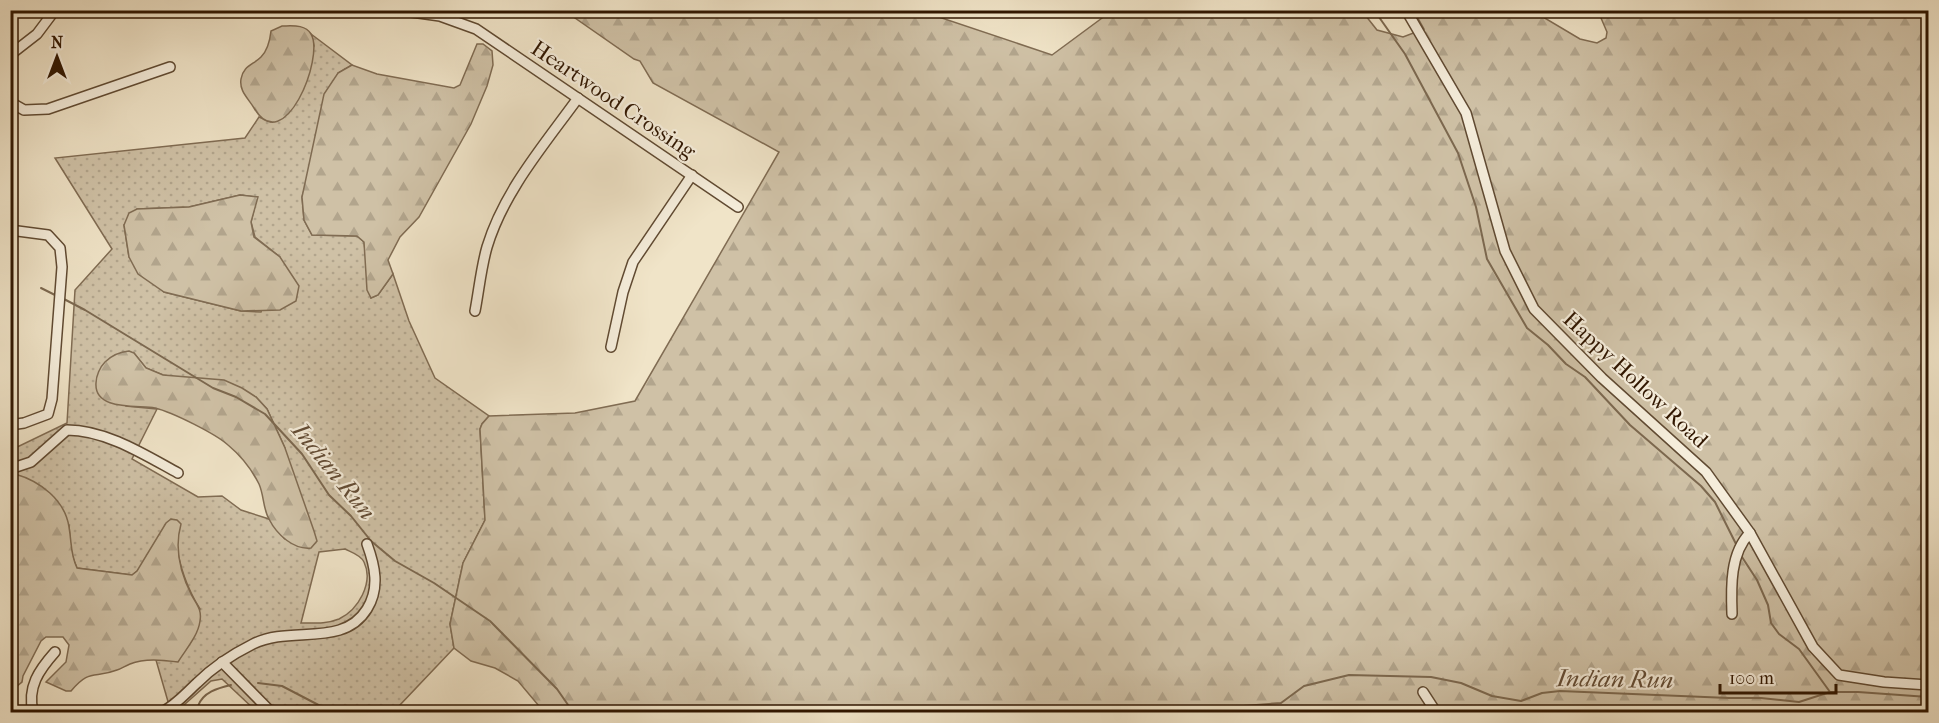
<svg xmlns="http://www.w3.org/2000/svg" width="1939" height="723" viewBox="0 0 1939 723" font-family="'IM FELL French Canon',serif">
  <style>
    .grass { fill: url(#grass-dots); stroke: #806c53; stroke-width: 1.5; fill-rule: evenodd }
    .forest { fill: url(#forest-firs); stroke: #806c53; stroke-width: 1.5 }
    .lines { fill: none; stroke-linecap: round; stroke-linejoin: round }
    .stream { stroke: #7c684f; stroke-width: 2 }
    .street-casing { stroke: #604a32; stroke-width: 12 }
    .street { stroke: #f5eddb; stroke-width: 9 }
    .labels { text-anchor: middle; stroke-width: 4.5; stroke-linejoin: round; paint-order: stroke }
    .street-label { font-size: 22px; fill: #301600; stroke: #f5eddb }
    .water-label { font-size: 24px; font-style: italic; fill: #634c35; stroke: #f5eddb }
  </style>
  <defs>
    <pattern id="grass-dots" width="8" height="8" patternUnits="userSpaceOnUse" patternTransform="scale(1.5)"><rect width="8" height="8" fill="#cfc1a6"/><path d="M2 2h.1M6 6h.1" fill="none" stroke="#b2a58d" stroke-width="1.8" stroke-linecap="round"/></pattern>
    <pattern id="forest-firs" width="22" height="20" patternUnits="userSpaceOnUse" patternTransform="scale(1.5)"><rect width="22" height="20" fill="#cfc1a6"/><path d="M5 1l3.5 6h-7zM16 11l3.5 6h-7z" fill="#b2a58d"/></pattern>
  </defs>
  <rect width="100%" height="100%" fill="#f0e4c8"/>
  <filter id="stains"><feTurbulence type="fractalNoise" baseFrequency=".00333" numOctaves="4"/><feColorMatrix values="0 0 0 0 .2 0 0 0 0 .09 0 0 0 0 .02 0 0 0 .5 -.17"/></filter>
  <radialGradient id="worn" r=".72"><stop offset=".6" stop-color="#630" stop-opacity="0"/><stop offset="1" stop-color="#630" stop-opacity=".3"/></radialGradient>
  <!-- grass -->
  <path class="grass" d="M311 34 352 65 338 73 302 197 304 220 312 235 357 236 364 242 371 298 378 295 393 274 409 321 435 378 489 416 482 424 480 429 485 520 463 563 450 624 454 648 400 705 410 712H257L222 679 211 681 176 712H171L156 660 178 661 200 609C187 588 179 565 176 541L132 575 77 568 71 553 69 525 15 474 11 475V450L67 423 75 290 112 249 55 158 245 138 259 117 271 122 314 46ZM240 195 257 197 251 222 255 237 280 257 261 312 241 311 164 292 129 257 124 225 137 209 189 207ZM134 353 146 368 163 375 186 379 256 397 267 409 285 448 284 538 269 519 241 510 222 496 198 497 132 459 157 409 126 406ZM345 549C351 552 361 555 364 562 374 583 358 610 339 619 327 624 314 623 301 623L319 552Z"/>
  <!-- forest -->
  <g class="forest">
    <polygon points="1113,10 1362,11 1377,30 1403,37 1424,29 1414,11 1533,11 1580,39 1597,43 1606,38 1607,32 1598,11 1928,11 1928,712 1428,712 1423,706 1416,710 1416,712 544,712 518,681 495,668 471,661 454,648 450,624 463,563 485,520 480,429 482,424 489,416 575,413 635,401 779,152 653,83 640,61 634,59 565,11 921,11 1052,55"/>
    <path d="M282 26C292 26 305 24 311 34 325 57 284 159 254 108 248 98 239 91 241 79 243 66 253 65 261 57 268 50 270 40 271 31Z"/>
    <polygon points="477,44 483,44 492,51 493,65 487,86 471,124 419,217 400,237 388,260 393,274 378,295 371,298 367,290 364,242 357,236 312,235 304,220 302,197 324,94 338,73 352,65 377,74 454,88 460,85"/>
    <polygon points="240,195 258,197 251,222 254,237 280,257 299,286 296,301 280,310 241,311 164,292 138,274 129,257 124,225 129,213 137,209 189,207"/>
    <path d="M129 351 134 353 146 368 163 375 224 380 242 388 256 397 267 409 285 448 314 531 317 541 311 548C294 550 277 535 269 519 263 509 264 495 259 484 252 470 240 455 228 445 216 434 172 412 155 408 137 405 94 411 96 383 96 376 100 367 105 362 112 355 119 352 129 351Z"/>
    <path d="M15 474C40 481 65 500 69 527 72 544 70 553 77 568L132 575 137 571 166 523 171 519 177 520 181 524C174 549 180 573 192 596 197 605 202 610 200 621 198 636 186 649 178 662 162 660 145 658 130 664 125 666 121 669 117 670 94 679 90 668 71 691H66L46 682 66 662 69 645 63 637H46L41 641 23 676 22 682 11 691 10 475Z"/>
  </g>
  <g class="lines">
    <!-- stream -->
    <g class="stream">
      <polyline points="1374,10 1405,54 1458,153 1476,207 1487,259 1527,328 1548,345 1566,364 1585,377 1630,425 1701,486 1715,502 1737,546"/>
      <polyline points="41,288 57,296"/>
      <polyline points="62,298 85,310 213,388 236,397 265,414 302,454 329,495 351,516 371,541 395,561 434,583 490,621 557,689 573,712"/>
      <polyline points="1740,554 1757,580 1768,605 1771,623 1779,634 1799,649 1830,692"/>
      <polyline points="258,683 282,686 332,712"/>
      <polyline points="145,712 148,710 160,711"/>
      <path d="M186 712 198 706C203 692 218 688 231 685"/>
      <polyline points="1167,712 1281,703 1304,686 1349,675 1431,677 1461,683 1492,696 1521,701 1542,693 1560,691 1729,698 1761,698 1799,702 1830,692 1858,692 1928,697"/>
    </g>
    <!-- street casing -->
    <g class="street-casing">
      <g id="street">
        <polyline points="397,10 440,16 476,29 738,207"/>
        <polyline points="1406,10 1466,113 1505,251 1534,309 1602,378 1706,472 1750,533 1813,647 1839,675 1884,682 1928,685"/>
        <polyline points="10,55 37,34 55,10"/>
        <polyline points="10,102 24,110 48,109 170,67"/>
        <polyline points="10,230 48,235 60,248 62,267 52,399 48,414 24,423 10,425"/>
        <path d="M475 311C479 290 481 268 487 247 504 191 544 145 578 98"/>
        <polyline points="611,347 623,292 633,262 692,175"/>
        <path d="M10 469 31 462 67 430C106 430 145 455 178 473"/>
        <path d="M1732 614C1731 587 1730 553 1750 533"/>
        <polyline points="222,662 271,712"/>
        <polyline points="1423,692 1436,712"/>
        <path d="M33 712C27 687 39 670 55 652"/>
        <path d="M162 712C176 705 185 694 197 683 213 667 233 654 253 644 291 625 343 648 367 609 380 588 375 566 367 544"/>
      </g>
    </g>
    <!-- street -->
    <use href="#street" class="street"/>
  </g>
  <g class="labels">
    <!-- street labels -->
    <g class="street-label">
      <text transform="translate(614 99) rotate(34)" y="8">Heartwood Crossing</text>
      <text transform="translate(1636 379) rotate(43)" y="8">Happy Hollow Road</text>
    </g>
    <!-- water labels -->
    <g class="water-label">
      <text transform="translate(334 471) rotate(51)" y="8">Indian Run</text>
      <text transform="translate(1615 679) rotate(1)" y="8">Indian Run</text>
    </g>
  </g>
  <!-- margin -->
  <rect width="1939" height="723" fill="none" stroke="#f0e4c8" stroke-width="36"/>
  <rect x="12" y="12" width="1915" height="699" fill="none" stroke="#301600" stroke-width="3"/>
  <rect x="18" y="18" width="1903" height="687" fill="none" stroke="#301600" stroke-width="1.5"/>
  <!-- north arrow -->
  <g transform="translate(57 57)" stroke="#f5eddb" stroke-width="4.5" paint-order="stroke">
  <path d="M0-4.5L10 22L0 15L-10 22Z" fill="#301600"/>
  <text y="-9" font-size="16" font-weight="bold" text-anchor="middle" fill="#301600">N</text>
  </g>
  <!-- scale -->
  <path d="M1720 684v9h116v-9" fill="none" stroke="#301600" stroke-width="3"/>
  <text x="1729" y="684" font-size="18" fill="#301600" stroke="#f5eddb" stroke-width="4.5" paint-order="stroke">100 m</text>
  <rect width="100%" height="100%" filter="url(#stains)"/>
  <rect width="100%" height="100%" fill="url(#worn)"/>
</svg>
